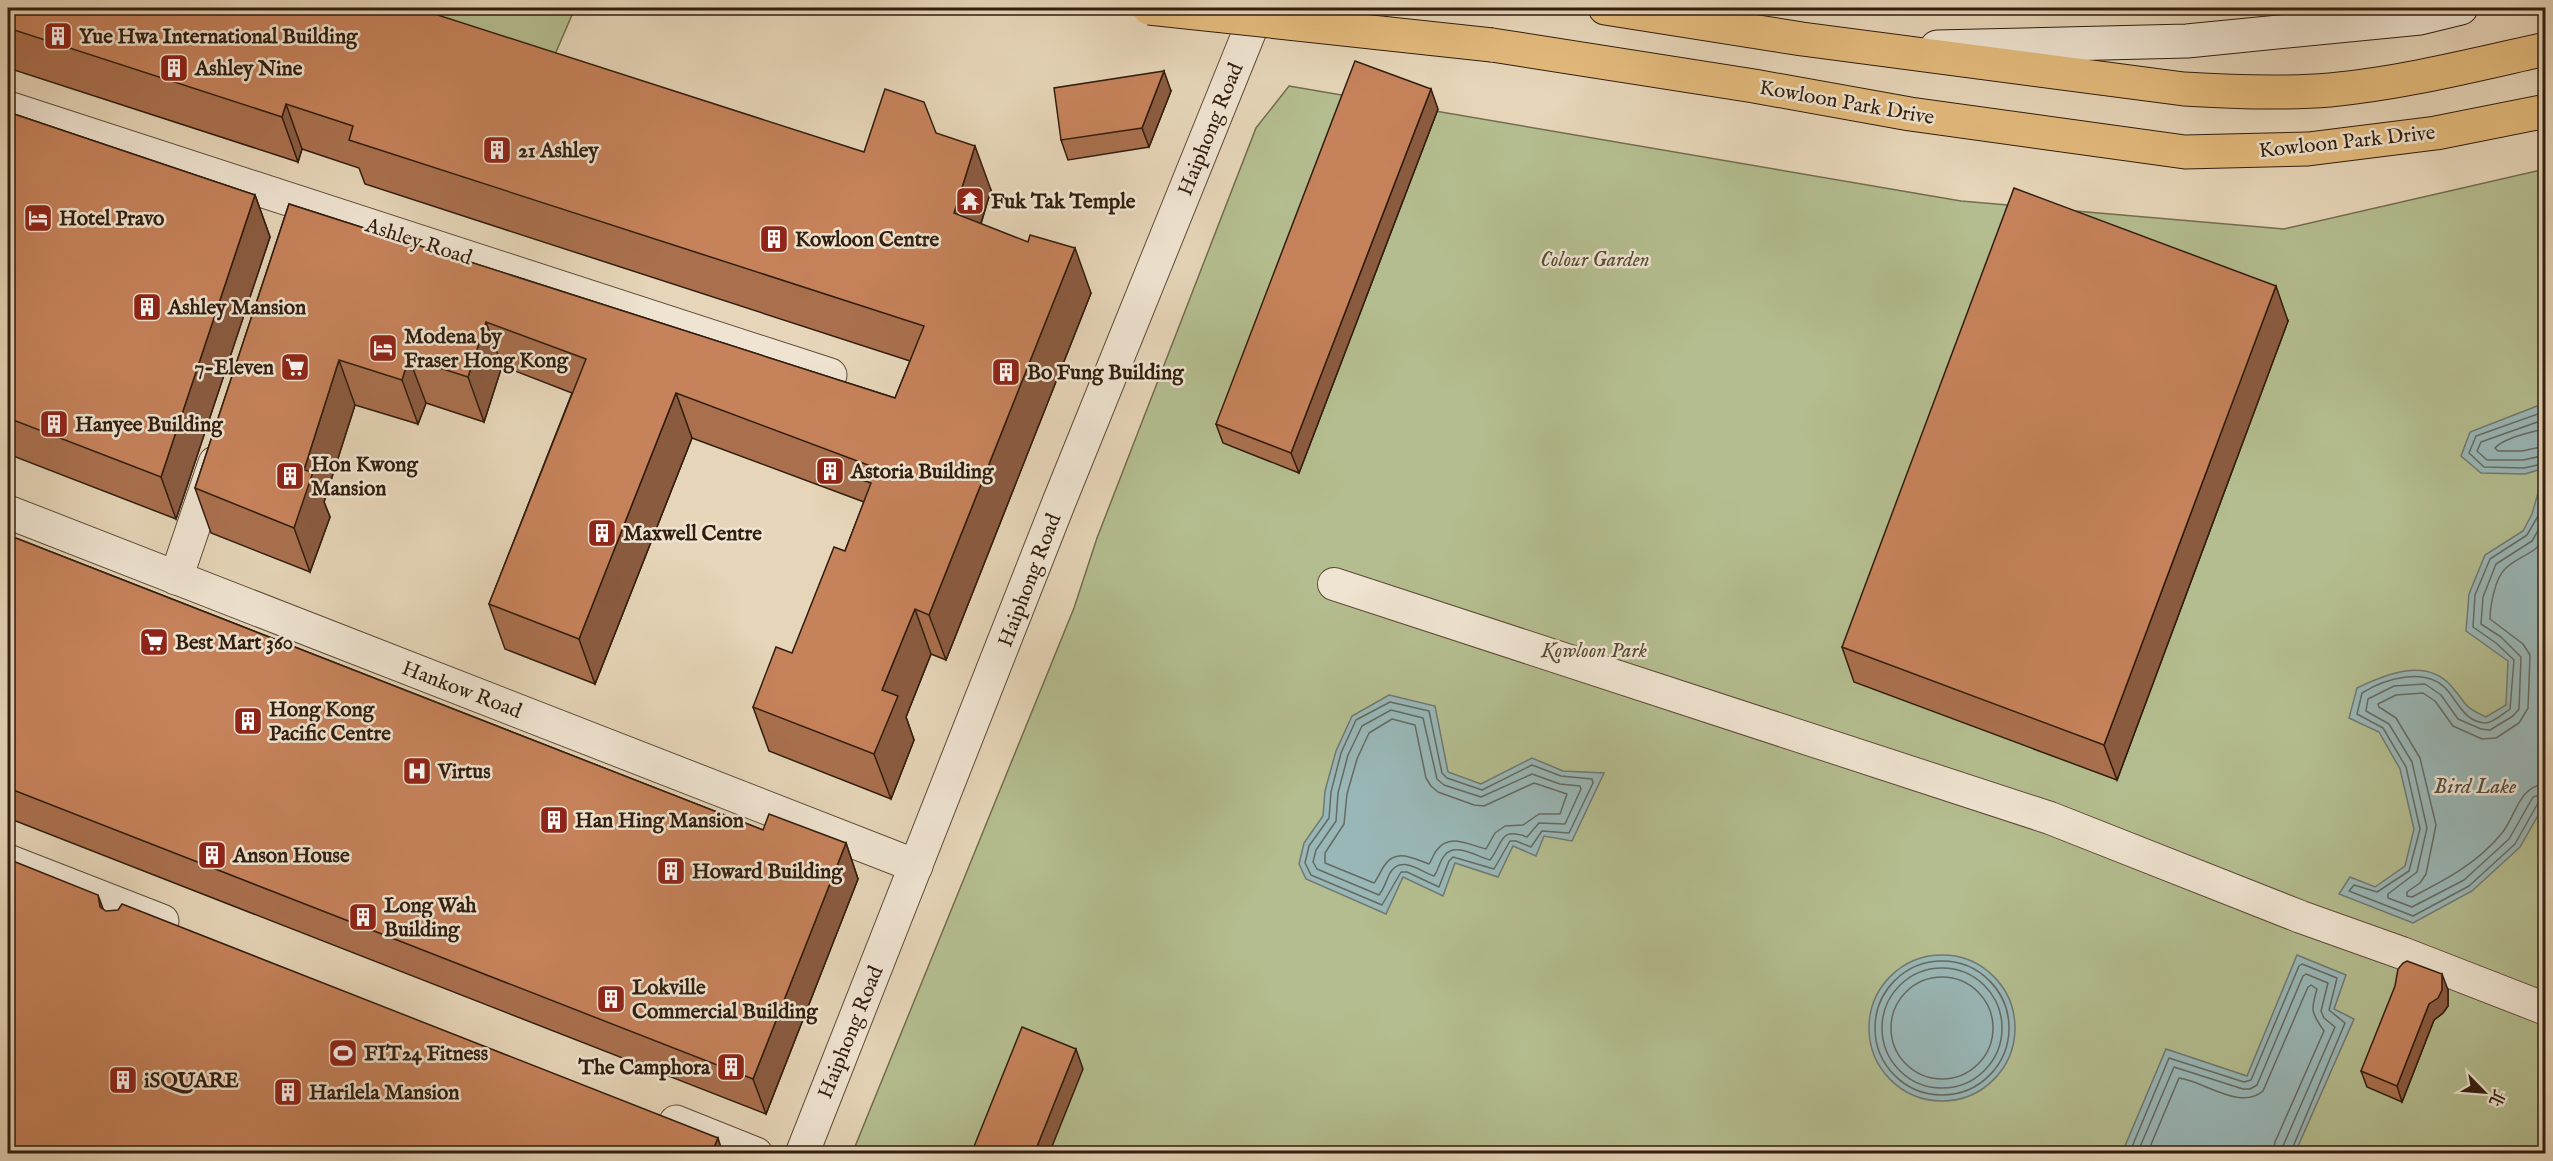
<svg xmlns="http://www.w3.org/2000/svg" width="2553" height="1161" viewBox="0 0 2553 1161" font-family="'IM FELL English','Noto Serif TC',serif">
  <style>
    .green { fill: #b4bd8f; stroke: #726d4e; stroke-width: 1.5 }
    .water { fill: #99b7b7; stroke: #6f7973; stroke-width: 1.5 }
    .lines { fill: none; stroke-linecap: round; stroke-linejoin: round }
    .shore { stroke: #656a62; stroke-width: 1.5 }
    .pedestrian-casing { stroke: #5e4b38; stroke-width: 34 }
    .minor-casing { stroke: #5e4b38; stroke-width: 35 }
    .tertiary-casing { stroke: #5e4b38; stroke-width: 35 }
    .secondary-casing { stroke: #311d0e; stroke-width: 35 }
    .primary-casing { stroke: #311d0e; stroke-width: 35 }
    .pedestrian { stroke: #efe4d1; stroke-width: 32 }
    .minor { stroke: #efe4d1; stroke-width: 33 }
    .tertiary { stroke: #efe4d1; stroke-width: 33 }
    .secondary { stroke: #efe4d1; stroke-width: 33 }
    .primary { stroke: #e3ba7c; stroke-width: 33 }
    .primary-bridge-casing { stroke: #311d0e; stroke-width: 35; stroke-linecap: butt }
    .primary-bridge { stroke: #e3ba7c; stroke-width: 33 }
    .wall { fill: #aa704e; stroke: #311d0e; stroke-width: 1.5 }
    .shaded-wall { fill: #8b5b40; stroke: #311d0e; stroke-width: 1.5 }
    .building { fill: #c6825b; stroke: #311d0e; stroke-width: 1.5 }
    .labels { text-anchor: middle; stroke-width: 5; stroke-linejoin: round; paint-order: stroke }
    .poi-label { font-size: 21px; font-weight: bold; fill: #311d0e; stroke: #efe4d1; text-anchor: start }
    .street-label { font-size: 21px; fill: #311d0e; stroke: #efe4d1 }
    .park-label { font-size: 21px; font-style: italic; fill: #584d35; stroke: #efe4d1 }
    .water-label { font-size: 22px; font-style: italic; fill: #504b41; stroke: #efe4d1 }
  </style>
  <rect width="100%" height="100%" fill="#e6d5b8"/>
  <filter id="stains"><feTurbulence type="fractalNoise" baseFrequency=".00333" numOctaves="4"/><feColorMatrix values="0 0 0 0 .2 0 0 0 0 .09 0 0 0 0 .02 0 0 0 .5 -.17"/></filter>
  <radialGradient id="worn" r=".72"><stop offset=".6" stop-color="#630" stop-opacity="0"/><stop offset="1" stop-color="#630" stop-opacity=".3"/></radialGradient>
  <!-- green -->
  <g class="green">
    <polygon points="338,8 575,8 546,75"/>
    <path d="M1926 8H2170C2088 12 2007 11 1926 8Z"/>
    <polygon points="1289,86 1961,201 2284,229 2545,169 2545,1153 852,1154 1074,608 1097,538 1256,128"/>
  </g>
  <!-- water -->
  <g class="water">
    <polygon points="2545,403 2545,468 2525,474 2481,473 2461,456 2470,432"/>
    <path d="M2545 469 2544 805 2520 847 2472 891 2413 923 2339 894 2350 877 2375 887 2405 866 2414 829 2400 769 2379 732 2349 718 2357 688C2386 674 2427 657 2452 687 2468 705 2462 706 2486 717L2506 705 2508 661 2466 631 2469 594 2485 555 2523 531 2532 514Z"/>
    <polygon points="1389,695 1435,706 1448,772 1481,784 1532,758 1563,771 1604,773 1572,841 1544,836 1536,856 1513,846 1498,877 1455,863 1443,896 1403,877 1386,914 1306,879 1299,864 1304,843 1323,816 1325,791 1336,751 1352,716"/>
    <circle cx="1942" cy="1028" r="73"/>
    <polygon points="2297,955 2346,975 2334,1009 2354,1019 2295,1153 2122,1153 2166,1049 2247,1076"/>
  </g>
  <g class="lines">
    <!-- shore -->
    <g class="shore">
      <polyline points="2546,411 2476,436 2469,453 2484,467 2524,468 2546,463"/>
      <polyline points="2546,419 2481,442 2477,451 2487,460 2523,460 2546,455"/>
      <path d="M2546 428C2531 433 2505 437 2495 448L2498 451H2522L2546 446"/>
      <path d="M2546 491 2538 516 2527 535 2490 559 2475 595 2473 627 2496 643 2514 660 2510 709C2504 713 2493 723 2486 723 2466 723 2458 703 2448 691 2427 666 2386 678 2362 693L2357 714 2383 728 2406 767 2420 829 2409 871 2377 892 2354 885 2349 891 2413 916 2469 886 2515 844 2538 803 2546 800"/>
      <polyline points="2546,517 2532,541 2496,564 2483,597 2481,624 2501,637 2521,657 2519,709 2513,716 2490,730 2481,729 2458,719 2441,695 2425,684 2394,686 2368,699 2366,711 2389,724 2412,762 2427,828 2417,872 2388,894 2388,898 2412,907 2464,880 2509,839 2533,797 2546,793"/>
      <path d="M2546 537C2536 554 2518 556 2505 569 2495 578 2490 607 2490 619L2523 644 2530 655 2528 708 2519 723 2496 738 2482 739 2453 726 2435 701 2423 693 2396 695 2378 704 2379 707 2396 718 2420 758 2436 825 2426 874 2420 883 2407 892V896L2412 897C2445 880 2478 863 2502 833 2516 816 2519 785 2546 784"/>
      <polygon points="1390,702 1429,711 1442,773 1447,778 1482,790 1532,765 1561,776 1592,779 1593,783 1569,833 1542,831 1531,847 1516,841 1510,841 1494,869 1453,857 1449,861 1439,887 1407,872 1401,872 1382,905 1311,875 1305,863 1309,846 1329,818 1331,792 1341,753 1356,720"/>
      <path d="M1391 710 1423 718 1437 779 1444 785 1481 797 1532 774 1560 784 1580 786 1581 789 1565 824 1539 823 1527 837C1499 827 1504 842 1490 860 1478 857 1455 842 1445 855 1439 861 1439 870 1434 876 1421 872 1401 854 1390 873 1386 881 1384 889 1379 895L1317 869 1313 862 1316 850 1336 821 1338 793 1348 755 1362 726Z"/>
      <path d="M1392 719 1415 725 1426 778 1431 786 1438 792 1474 805 1484 806 1534 783 1567 794 1560 814H1539L1523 825 1505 826 1495 833 1486 849C1469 845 1449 832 1436 851 1433 855 1432 860 1429 864 1414 859 1396 847 1384 866 1380 872 1378 878 1374 883L1325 863V853L1344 824 1347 794 1357 759 1369 733Z"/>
      <circle cx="1942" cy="1028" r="67"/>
      <circle cx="1942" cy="1028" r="60"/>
      <circle cx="1942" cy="1028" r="51"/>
      <polyline points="2129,1154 2169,1058 2244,1082 2251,1080 2299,966 2302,964 2337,978 2329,1010 2345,1023 2290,1154"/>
      <polyline points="2137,1154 2174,1067 2243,1089 2250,1089 2257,1085 2303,976 2306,974 2328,983 2321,1011 2324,1018 2335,1027 2283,1146 2282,1154"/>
      <path d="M2147 1154 2179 1078C2204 1081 2240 1111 2263 1091L2308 987 2311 985 2317 989C2310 1012 2312 1013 2324 1031L2275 1142 2273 1154"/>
    </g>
    <!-- pedestrian casing -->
    <g class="pedestrian-casing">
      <polyline id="pedestrian" points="1334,584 2050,818 2301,917 2402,953 2546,1009"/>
    </g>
    <!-- minor casing -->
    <g class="minor-casing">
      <g id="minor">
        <polyline points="8,108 830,375"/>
        <polyline points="8,512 916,866"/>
        <polyline points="176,578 215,463"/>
        <polyline points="8,861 162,921"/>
        <polyline points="676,1122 756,1154"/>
      </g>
    </g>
    <!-- tertiary casing -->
    <g class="tertiary-casing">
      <polyline id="tertiary" points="802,1154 1059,502 1259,8"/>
    </g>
    <!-- secondary casing -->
    <g class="secondary-casing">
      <polyline id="secondary" points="1937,47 2187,41 2420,18 2461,8"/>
    </g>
    <!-- primary casing -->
    <g class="primary-casing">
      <g id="primary">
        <path d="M1605 8 1802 39 2184 89C2232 92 2281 94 2330 90 2403 83 2474 65 2546 49"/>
        <polyline points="1492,45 1754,86 1910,114 2185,152 2308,149 2436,133 2546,111"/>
      </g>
    </g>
    <!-- pedestrian -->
    <use href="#pedestrian" class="pedestrian"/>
    <!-- minor -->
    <use href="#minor" class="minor"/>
    <!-- tertiary -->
    <use href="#tertiary" class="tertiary"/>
    <!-- secondary -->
    <use href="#secondary" class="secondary"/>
    <!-- primary -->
    <use href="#primary" class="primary"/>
    <!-- primary-bridge casing -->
    <g class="primary-bridge-casing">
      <polyline id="primary-bridge" points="1149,8 1492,45"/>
    </g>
    <!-- primary-bridge -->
    <use href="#primary-bridge" class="primary-bridge"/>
  </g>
  <!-- wall -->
  <g class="wall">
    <polygon points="8,8 864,152 936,133 991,190 981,224 1091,293 946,660 931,654 906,717 914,740 891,799 769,751 753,707 792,653 845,551 864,502 692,438 595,684 505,649 489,604 572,393 502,366 484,422 426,403 418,424 355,405 324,502 330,517 310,572 211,533 195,488 289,204 895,398 910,361 365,184 359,168 302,149 298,162 8,68"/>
    <polygon points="1171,91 1149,147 1068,160 1061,140"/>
    <polygon points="1438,109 1299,473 1223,443 1216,424"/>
    <polygon points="8,112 255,195 270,237 176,519 8,454"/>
    <polygon points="2288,321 2117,780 1854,682 1842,647"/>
    <polygon points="8,535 763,830 846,843 858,879 766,1114 8,818"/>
    <polygon points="2448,990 2448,1006 2443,1013 2434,1020 2402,1102 2367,1087 2361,1071"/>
  </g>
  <!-- shaded-wall -->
  <g class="shaded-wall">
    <polygon points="1164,71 1171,91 1149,147 1142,128"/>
    <polygon points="1431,89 1438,109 1299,473 1291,453"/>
    <polygon points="286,104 302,149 298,162 282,117"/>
    <polygon points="975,146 991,190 970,258 954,213"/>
    <polygon points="255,195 270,237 176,519 161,477"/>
    <polygon points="1075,248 1091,293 946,660 929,615"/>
    <polygon points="2276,286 2288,321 2117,780 2104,745"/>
    <polygon points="486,322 502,366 484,422 468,377"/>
    <polygon points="409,358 426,403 418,424 402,380"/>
    <polygon points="339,360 355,405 324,502 330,517 310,572 294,528 304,470"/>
    <polygon points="676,393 692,438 595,684 579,639"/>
    <polygon points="915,609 931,654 906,717 914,740 891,799 874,754 882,690"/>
    <polygon points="846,843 858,879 766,1114 753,1079"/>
    <polygon points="98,895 117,946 100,907"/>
    <polygon points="2442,974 2448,990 2448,1006 2443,1013 2434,1020 2402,1102 2397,1086 2429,1004"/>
    <polygon points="1076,1049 1083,1069 1049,1154 1034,1154"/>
    <polygon points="718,1138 723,1154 711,1154"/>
  </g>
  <!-- building -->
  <g class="building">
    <polygon points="8,8 385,8 391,10 392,8 416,8 864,152 885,89 924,102 936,133 975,146 954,213 1028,242 1030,235 1075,248 929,615 915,609 882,690 898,696 874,754 753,707 776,647 792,653 834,547 845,551 871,483 862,480 868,465 676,393 579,639 489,604 586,359 486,322 468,377 409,358 402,380 339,360 304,470 313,472 294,528 195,488 289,204 895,398 924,326 349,140 353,126 286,104 282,117 8,28"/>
    <polygon points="1355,61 1431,89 1291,453 1216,424"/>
    <polygon points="1164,71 1142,128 1061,140 1054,88"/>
    <polygon points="8,112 255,195 161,477 8,418"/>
    <polygon points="2014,188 2276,286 2104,745 1842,647"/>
    <polygon points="8,535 763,830 769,814 846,843 753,1079 8,788"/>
    <polygon points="8,859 98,895 100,907 106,911 118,910 122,904 718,1138 711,1154 8,1154"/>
    <polygon points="2407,961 2442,974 2442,990 2438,998 2429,1004 2397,1086 2361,1071 2395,986 2398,969 2403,963"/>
    <polygon points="1022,1027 1076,1049 1034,1154 971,1154"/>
  </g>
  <!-- icons -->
  <defs>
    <g id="building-square" transform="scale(1.5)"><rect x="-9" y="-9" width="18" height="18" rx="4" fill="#8f2418" stroke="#efe4d1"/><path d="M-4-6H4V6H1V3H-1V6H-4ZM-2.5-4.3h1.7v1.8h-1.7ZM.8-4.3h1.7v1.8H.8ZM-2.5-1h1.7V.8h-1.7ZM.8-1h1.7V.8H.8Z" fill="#fff"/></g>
    <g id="temple-square" transform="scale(1.5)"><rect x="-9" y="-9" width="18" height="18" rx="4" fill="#8f2418" stroke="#efe4d1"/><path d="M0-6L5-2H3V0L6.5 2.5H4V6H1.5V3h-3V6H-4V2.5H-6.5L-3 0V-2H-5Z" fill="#fff"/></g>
    <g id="hotel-square" transform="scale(1.5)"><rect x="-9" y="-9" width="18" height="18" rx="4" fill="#8f2418" stroke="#efe4d1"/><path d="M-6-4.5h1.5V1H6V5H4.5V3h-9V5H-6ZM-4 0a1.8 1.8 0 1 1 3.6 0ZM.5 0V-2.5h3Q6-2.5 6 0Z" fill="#fff"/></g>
    <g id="supermarket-square" transform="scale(1.5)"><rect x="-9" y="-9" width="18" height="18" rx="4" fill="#8f2418" stroke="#efe4d1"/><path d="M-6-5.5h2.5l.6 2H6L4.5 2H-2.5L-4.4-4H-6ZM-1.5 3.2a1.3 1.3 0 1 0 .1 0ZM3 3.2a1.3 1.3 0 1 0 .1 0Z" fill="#fff"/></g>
    <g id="hospital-square" transform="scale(1.5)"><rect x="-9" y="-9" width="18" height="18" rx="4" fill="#8f2418" stroke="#efe4d1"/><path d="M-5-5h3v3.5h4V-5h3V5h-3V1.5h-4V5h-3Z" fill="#fff"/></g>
    <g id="stadium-square" transform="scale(1.5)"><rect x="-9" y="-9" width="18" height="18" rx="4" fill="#8f2418" stroke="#efe4d1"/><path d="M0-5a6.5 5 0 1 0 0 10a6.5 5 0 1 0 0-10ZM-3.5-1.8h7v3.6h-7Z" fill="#fff"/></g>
  </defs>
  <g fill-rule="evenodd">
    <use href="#building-square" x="58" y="36"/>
    <use href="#building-square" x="174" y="68"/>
    <use href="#building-square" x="497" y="150"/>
    <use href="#temple-square" x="970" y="201"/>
    <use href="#hotel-square" x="38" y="218"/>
    <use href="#building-square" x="774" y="239"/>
    <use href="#building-square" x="147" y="307"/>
    <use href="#hotel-square" x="383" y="348"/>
    <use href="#supermarket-square" x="295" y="367"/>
    <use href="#building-square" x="1006" y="372"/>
    <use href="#building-square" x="54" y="424"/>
    <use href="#building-square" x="830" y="471"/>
    <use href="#building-square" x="290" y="476"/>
    <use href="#building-square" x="602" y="533"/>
    <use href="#supermarket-square" x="154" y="642"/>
    <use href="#building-square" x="248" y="721"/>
    <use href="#hospital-square" x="417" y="771"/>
    <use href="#building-square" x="554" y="820"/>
    <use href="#building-square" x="212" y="855"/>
    <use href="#building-square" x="671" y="871"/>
    <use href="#building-square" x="363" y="917"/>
    <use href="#building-square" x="611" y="999"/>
    <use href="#stadium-square" x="343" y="1053"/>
    <use href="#building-square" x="731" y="1067"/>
    <use href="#building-square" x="123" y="1080"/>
    <use href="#building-square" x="288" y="1092"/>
  </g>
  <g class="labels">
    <!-- poi labels -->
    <g class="poi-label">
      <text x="79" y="43">Yue Hwa International Building</text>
      <text x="195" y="75">Ashley Nine</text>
      <text x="518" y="157">21 Ashley</text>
      <text x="991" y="208">Fuk Tak Temple</text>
      <text x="59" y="225">Hotel Pravo</text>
      <text x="795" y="246">Kowloon Centre</text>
      <text x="168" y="314">Ashley Mansion</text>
      <text x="404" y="343">Modena by<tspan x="404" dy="24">Fraser Hong Kong</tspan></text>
      <text x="274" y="374" text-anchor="end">7-Eleven</text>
      <text x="1027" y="379">Bo Fung Building</text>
      <text x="75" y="431">Hanyee Building</text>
      <text x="311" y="471">Hon Kwong<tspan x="311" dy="24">Mansion</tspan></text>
      <text x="851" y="478">Astoria Building</text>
      <text x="623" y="540">Maxwell Centre</text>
      <text x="175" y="649">Best Mart 360</text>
      <text x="269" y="716">Hong Kong<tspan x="269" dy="24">Pacific Centre</tspan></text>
      <text x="438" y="778">Virtus</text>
      <text x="575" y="827">Han Hing Mansion</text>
      <text x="233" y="862">Anson House</text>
      <text x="692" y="878">Howard Building</text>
      <text x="384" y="912">Long Wah<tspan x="384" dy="24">Building</tspan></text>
      <text x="632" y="994">Lokville<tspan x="632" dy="24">Commercial Building</tspan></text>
      <text x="364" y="1060">FIT24 Fitness</text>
      <text x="710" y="1074" text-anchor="end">The Camphora</text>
      <text x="144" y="1087">iSQUARE</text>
      <text x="309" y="1099">Harilela Mansion</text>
    </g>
    <!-- street labels -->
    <g class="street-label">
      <text transform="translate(1847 102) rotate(10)" y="7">Kowloon Park Drive</text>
      <text transform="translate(1210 129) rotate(-68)" y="7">Haiphong Road</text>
      <text transform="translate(2347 141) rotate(-6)" y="7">Kowloon Park Drive</text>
      <text transform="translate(419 241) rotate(18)" y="7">Ashley Road</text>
      <text transform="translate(1029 580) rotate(-69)" y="7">Haiphong Road</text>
      <text transform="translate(462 689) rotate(21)" y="7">Hankow Road</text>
      <text transform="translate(850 1032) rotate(-68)" y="7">Haiphong Road</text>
    </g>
    <!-- park labels -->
    <g class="park-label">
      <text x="1595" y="266">Colour Garden</text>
      <text x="1594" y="657">Kowloon Park</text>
    </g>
    <!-- water labels -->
    <g class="water-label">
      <text x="2475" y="793">Bird Lake</text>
    </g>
  </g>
  <!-- margin -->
  <rect width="2553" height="1161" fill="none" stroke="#e6d5b8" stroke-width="30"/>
  <rect x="9" y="9" width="2535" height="1143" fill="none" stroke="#311d0e" stroke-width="3"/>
  <rect x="15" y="15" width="2523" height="1131" fill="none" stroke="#311d0e" stroke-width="1.5"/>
  <!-- north arrow -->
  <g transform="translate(2484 1092) rotate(115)" stroke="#efe4d1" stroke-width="4.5" paint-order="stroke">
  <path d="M0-4.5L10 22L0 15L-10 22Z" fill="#311d0e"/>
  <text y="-9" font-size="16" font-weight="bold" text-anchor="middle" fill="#311d0e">北</text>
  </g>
  <rect width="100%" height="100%" filter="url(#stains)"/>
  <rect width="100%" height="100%" fill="url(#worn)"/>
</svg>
